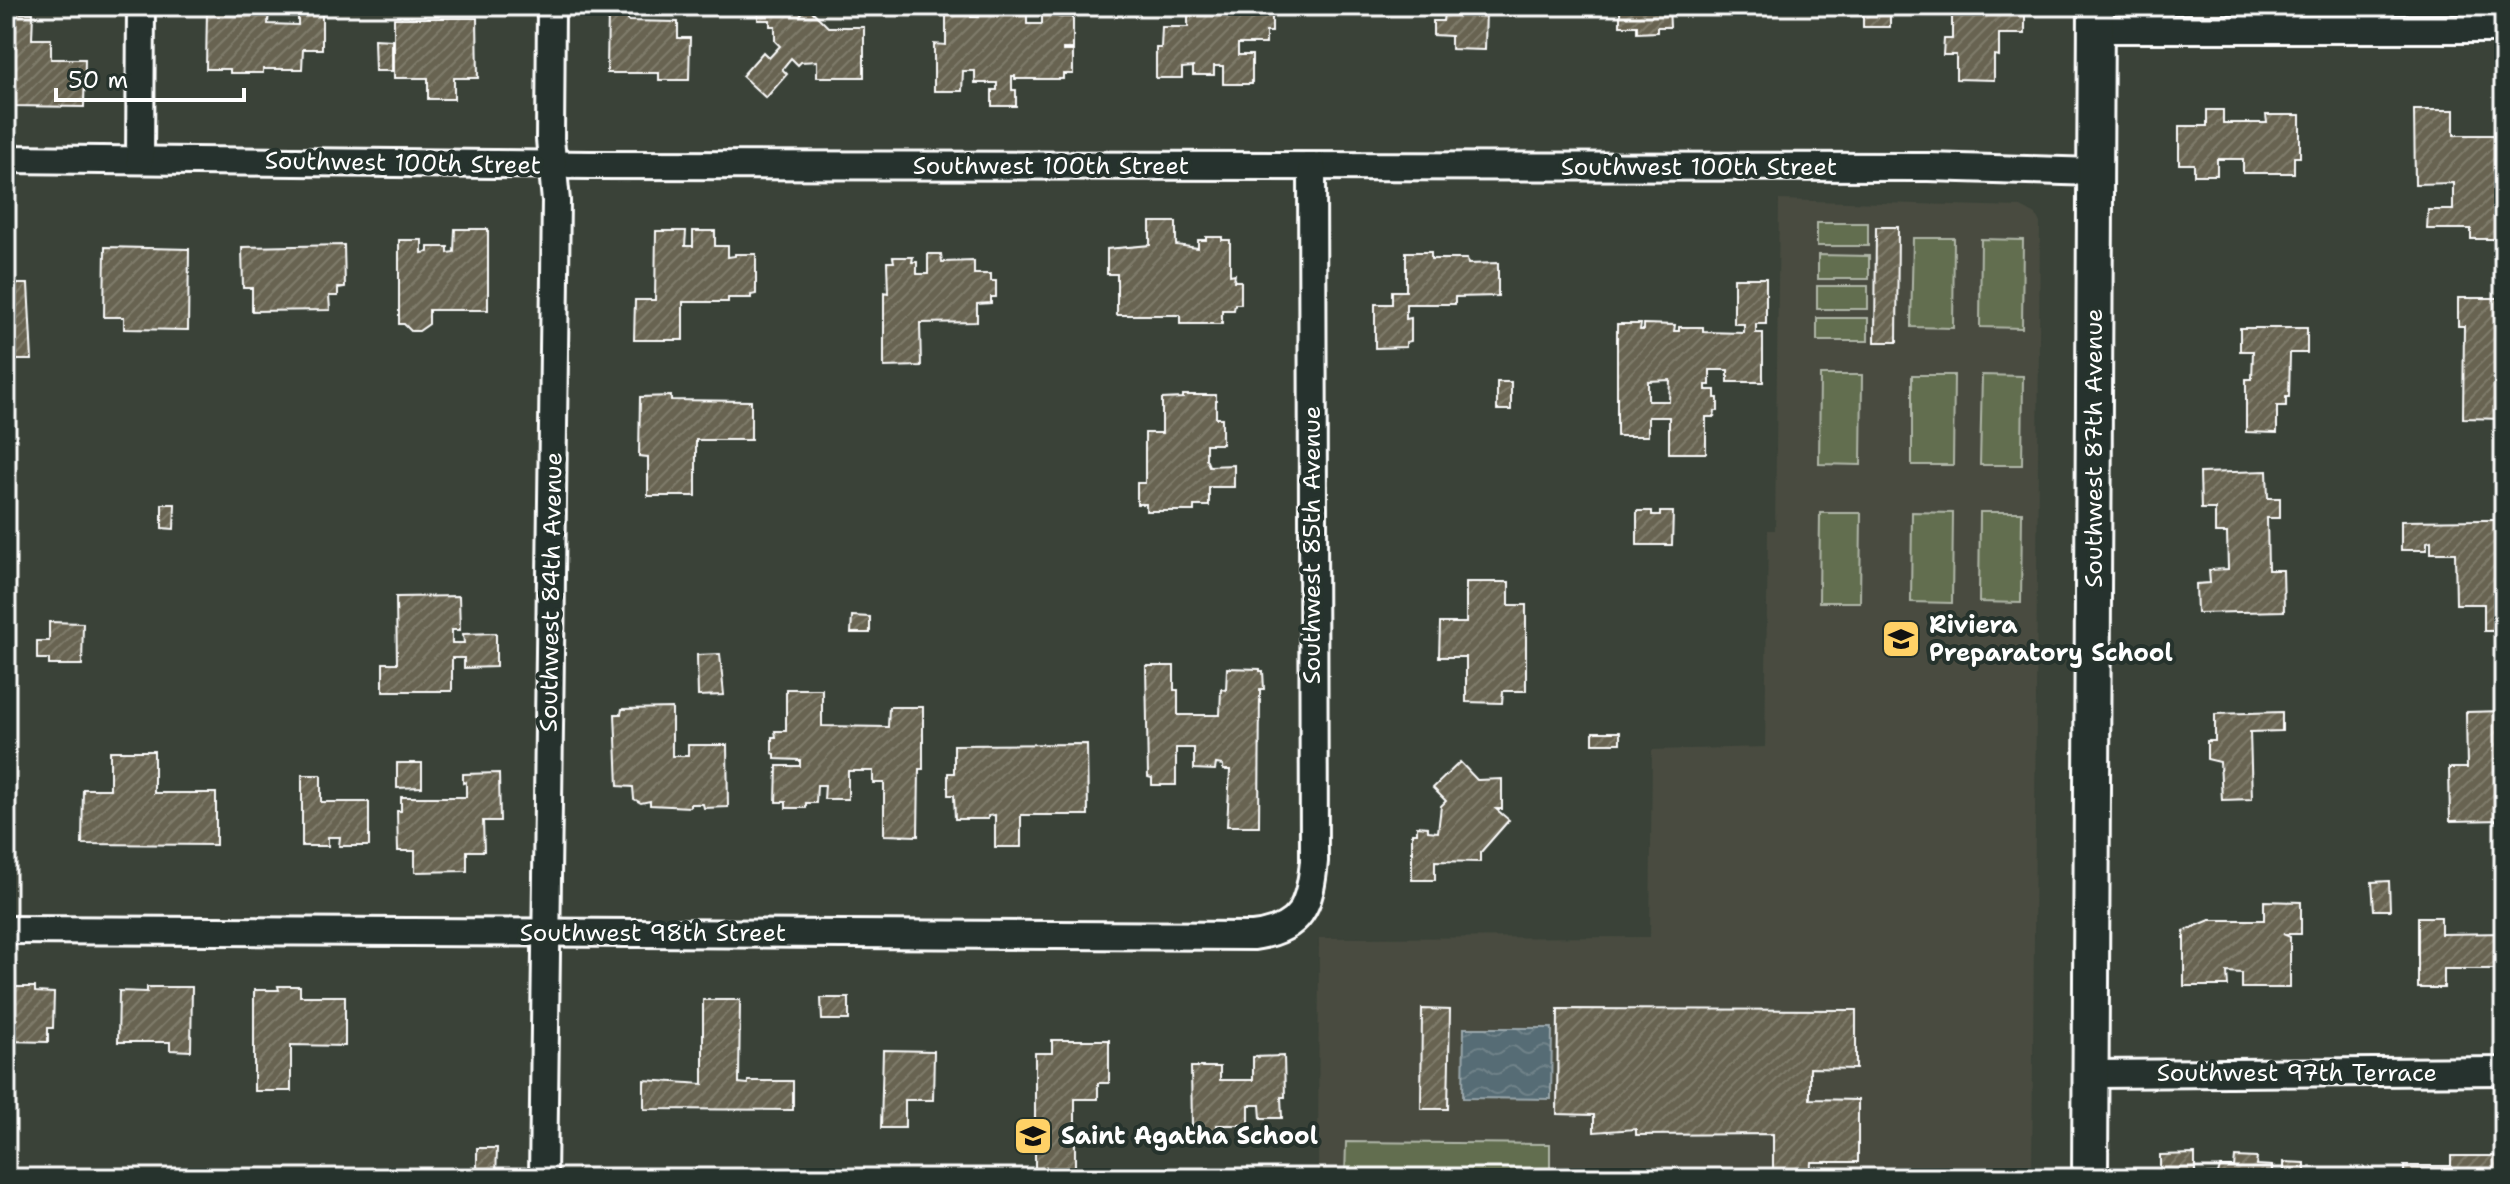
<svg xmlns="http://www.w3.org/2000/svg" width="2510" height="1184" viewBox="0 0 2510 1184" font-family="'Shantell Sans',sans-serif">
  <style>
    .built { fill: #484c40 }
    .garden { fill: #626e50; stroke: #b0b6a8; stroke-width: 2 }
    .water { fill: url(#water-waves); stroke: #9aa7ac; stroke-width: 2 }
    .building { fill: url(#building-hatch); stroke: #fff; stroke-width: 2; fill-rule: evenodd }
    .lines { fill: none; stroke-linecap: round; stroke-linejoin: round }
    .minor-casing { stroke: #fff; stroke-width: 32 }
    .major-casing { stroke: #fff; stroke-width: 40 }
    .minor { stroke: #26332d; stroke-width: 26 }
    .major { stroke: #26332d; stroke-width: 34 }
    .labels { text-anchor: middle; stroke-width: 8; stroke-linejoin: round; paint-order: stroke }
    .street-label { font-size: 24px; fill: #fff; stroke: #26332d }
    .poi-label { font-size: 24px; font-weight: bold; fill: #fff; stroke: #26332d; text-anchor: start }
  </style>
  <defs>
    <pattern id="water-waves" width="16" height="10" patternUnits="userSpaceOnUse" patternTransform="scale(2)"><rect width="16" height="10" fill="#566c74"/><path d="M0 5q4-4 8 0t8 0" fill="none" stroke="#6f8289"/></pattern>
    <pattern id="building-hatch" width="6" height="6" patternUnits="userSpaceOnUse" patternTransform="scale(2)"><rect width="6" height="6" fill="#686451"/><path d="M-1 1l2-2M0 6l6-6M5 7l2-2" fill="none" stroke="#7f7b6b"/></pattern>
  </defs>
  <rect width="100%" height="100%" fill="#3a4238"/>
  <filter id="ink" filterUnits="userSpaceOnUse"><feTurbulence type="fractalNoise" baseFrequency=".0125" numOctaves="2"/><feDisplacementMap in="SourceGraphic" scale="16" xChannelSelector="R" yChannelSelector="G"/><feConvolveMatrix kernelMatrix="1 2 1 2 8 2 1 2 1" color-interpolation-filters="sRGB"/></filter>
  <g filter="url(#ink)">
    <!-- built -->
    <polygon class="built" points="1779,200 2021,207 2036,215 2040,223 2032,1178 1318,1178 1319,938 1650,937 1652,750 1765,747 1768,530 1775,530"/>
    <!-- garden -->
    <g class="garden">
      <rect x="1817" y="223" width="51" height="23"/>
      <polygon points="1913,238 1954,238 1953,328 1911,327"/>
      <polygon points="1981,239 2023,240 2022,328 1980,327"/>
      <polygon points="1818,255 1869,256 1869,279 1818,279"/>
      <rect x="1817" y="286" width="51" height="23"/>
      <rect x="1817" y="318" width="51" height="23"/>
      <polygon points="1820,375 1862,375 1861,465 1819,464"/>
      <polygon points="1912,375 1954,375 1953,465 1912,465"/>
      <polygon points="1982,375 2023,376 2022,465 1980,465"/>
      <polygon points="1912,512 1953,513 1952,603 1911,602"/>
      <polygon points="1980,512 2022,512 2021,603 1979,602"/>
      <polygon points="1820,513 1861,513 1860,602 1819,602"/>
      <polygon points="1346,1142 1550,1144 1550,1178 1345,1178"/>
    </g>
    <!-- water -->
    <polygon class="water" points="1464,1028 1552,1028 1551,1099 1463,1098"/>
    <!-- building -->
    <g class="building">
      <polygon points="298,6 322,6 322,49 303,49 302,69 263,69 263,73 230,73 230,69 206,69 207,10 269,10 268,24 298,25"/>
      <polygon points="758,6 801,6 801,14 808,7 828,27 864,27 864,77 817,77 817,61 801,62 798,65 791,58 782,69 787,74 766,98 742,76 763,52 769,58 780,46 775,41 775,26 770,26 770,20 758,20"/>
      <polygon points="959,6 971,6 971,17 979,17 979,10 1027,10 1027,24 1042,24 1042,10 1060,10 1059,17 1073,17 1073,49 1063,49 1063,51 1073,51 1073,74 1063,74 1063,79 1015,79 1015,76 1012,76 1012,90 1016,90 1016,106 992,106 992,90 997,90 997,83 975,83 975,71 963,71 962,91 934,91 934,44 946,45 946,10 959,10"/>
      <polygon points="1188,6 1272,6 1272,32 1266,32 1266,44 1238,44 1238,55 1252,55 1252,84 1223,84 1223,66 1214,66 1214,75 1193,75 1193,67 1182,68 1182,78 1156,78 1156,48 1161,48 1162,27 1188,27"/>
      <polygon points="1449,6 1486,6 1485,50 1451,49 1451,36 1433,35 1433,21 1443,21 1444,14 1449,14"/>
      <polygon points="1620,6 1669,6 1670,27 1657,27 1657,32 1637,33 1637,26 1620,26"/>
      <rect x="1863" y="6" width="27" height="21"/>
      <polygon points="1952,6 2025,6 2025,34 1999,34 1999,56 1994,55 1994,80 1956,79 1956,55 1943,55 1944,39 1952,39"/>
      <polygon points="608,10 628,10 628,21 678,22 678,38 690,38 689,80 659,80 659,73 607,73"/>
      <polygon points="6,13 33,13 32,39 51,39 51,59 85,59 84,107 12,106 13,44 6,44"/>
      <polygon points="394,18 477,18 478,78 454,78 454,99 428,99 428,78 394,78"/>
      <polygon points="374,39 392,40 392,71 375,71"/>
      <polygon points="2207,110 2223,110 2223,123 2267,123 2266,115 2300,115 2300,157 2294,157 2294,173 2243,173 2243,159 2217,159 2217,175 2194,175 2194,164 2179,164 2179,126 2207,126"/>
      <polygon points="2414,110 2454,110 2454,135 2504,135 2504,239 2471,239 2471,229 2427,229 2428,210 2453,210 2453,183 2415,184"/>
      <polygon points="1150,222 1176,222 1176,245 1198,248 1198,240 1206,240 1206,237 1222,237 1222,240 1230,240 1230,275 1235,274 1234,281 1241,281 1241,304 1235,304 1234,310 1222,310 1222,324 1180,324 1180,315 1117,315 1117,274 1107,274 1107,249 1150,245"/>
      <polygon points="1876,227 1898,227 1897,342 1875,342"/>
      <polygon points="455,229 488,229 488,310 429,310 429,324 419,331 411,331 404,324 399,324 399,240 422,240 422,253 428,252 428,247 448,247 448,253 454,252"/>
      <polygon points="656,231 686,231 685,246 693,246 693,231 715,231 715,246 728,246 728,257 735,256 735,254 756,254 756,294 751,295 751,298 728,298 728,302 683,302 683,340 634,340 635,300 655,300"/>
      <polygon points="344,245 345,287 338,288 338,296 329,296 330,310 252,311 252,288 243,288 242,247"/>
      <polygon points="105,247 189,249 188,330 124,329 124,317 104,317"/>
      <polygon points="1406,252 1431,252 1431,259 1467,259 1468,264 1498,263 1498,296 1455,297 1455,304 1406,304 1406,319 1411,318 1411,341 1406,342 1406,347 1375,348 1375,304 1392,304 1392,291 1406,291"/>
      <polygon points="928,254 941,254 942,262 974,261 974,274 991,274 991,281 996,281 996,297 991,297 991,303 977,304 977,322 920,323 921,366 884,367 884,292 888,293 887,262 894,262 893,257 913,257 912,262 917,262 917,274 928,274"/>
      <path d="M1734 278H1766V324H1756V333H1763V382H1728V370H1710V385H1706V390H1715V398H1718V411H1715L1714 417H1706V453H1669V417H1648V436H1617V324H1641L1640 330H1644V324L1675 325 1674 331H1679V327H1703V332L1744 333V324H1734ZM1670 380 1669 401H1648V381Z"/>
      <polygon points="15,284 28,284 32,360 16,360 16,349 6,348 6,289 16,290"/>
      <polygon points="2458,298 2504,298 2504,419 2463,418 2464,326 2458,326"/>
      <polygon points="2240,328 2307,328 2307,353 2290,353 2289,397 2286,397 2286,406 2277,406 2277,433 2246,432 2246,379 2252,379 2253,351 2240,351"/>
      <rect x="1497" y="382" width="14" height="28"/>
      <polygon points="1183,395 1216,395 1216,418 1222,418 1222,444 1206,444 1206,459 1209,466 1234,465 1234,487 1209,487 1209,506 1194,506 1194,511 1146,511 1146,504 1137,504 1137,483 1145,483 1145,433 1162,433 1162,399 1183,398"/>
      <polygon points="671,396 671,400 751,401 751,440 696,440 696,496 648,496 648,457 639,456 640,397"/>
      <polygon points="2267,471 2268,498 2280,498 2280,518 2267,518 2268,570 2283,570 2284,611 2197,613 2196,584 2210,583 2209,570 2228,569 2227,533 2215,533 2215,509 2201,509 2200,473"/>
      <polygon points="162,504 175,504 174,529 162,528"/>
      <polygon points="1637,511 1652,511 1652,515 1660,515 1660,512 1673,512 1672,545 1637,545"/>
      <polygon points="2484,520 2504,520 2504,631 2484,631 2484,604 2456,604 2455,553 2431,553 2431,541 2427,542 2427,550 2401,550 2401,521"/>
      <polygon points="1466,582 1509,582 1509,605 1526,605 1526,691 1503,691 1502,703 1466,702 1466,657 1439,657 1440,623 1466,623"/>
      <polygon points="459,596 460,630 452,630 452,643 464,643 463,634 496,633 496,667 464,668 464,658 452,658 452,691 383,691 383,663 397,663 396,597"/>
      <polygon points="852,616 870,617 870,633 851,633"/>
      <polygon points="49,622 83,623 82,665 49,665 49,659 37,659 37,641 49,641"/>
      <polygon points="720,654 724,695 698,696 697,655"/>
      <polygon points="1146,666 1174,666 1174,690 1178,690 1178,715 1220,715 1221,689 1226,690 1227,668 1260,669 1260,671 1263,671 1264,689 1260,689 1259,826 1227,826 1230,770 1223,770 1223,765 1216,764 1215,770 1194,769 1194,748 1176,748 1176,785 1152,785 1152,778 1148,777"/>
      <polygon points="786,689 822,689 822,726 888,727 889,707 923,707 923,769 919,769 918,836 884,835 884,783 873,783 873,771 848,771 848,799 824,799 825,785 817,785 816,803 806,803 806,808 786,808 786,802 776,802 777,766 800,766 800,760 775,759 775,754 772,753 772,737 776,737 775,731 786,731"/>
      <polygon points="672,708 672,756 688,756 688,745 727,745 728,807 704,808 703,804 690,804 690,807 650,805 650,801 641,803 634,799 633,787 618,786 615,714 621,714 622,709"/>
      <polygon points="2504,711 2504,820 2450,821 2449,768 2467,768 2466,712"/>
      <polygon points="2282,712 2282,731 2250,732 2252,799 2222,800 2220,762 2207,759 2207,741 2215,741 2215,714"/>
      <rect x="1593" y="732" width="27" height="11"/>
      <polygon points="1087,744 1088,815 1021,815 1021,847 995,847 995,815 988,816 988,819 955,819 954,795 948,795 948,773 954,773 954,745"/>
      <polygon points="110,751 154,751 154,793 216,793 216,845 82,844 83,789 110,789"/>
      <polygon points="1460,762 1477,780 1502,779 1502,809 1496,809 1509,820 1480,853 1480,862 1435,861 1435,880 1412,880 1412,833 1417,833 1417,826 1428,827 1428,831 1438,832 1441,806 1446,801 1433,788"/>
      <polygon points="397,763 422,763 422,787 397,788"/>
      <polygon points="499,773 500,821 483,821 484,851 467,851 467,871 415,872 415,851 398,851 397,811 401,811 401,797 466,797 466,782 463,783 463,774"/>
      <polygon points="302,775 321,775 321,802 369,802 369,846 339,846 340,837 328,837 328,846 302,846"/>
      <polygon points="2389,881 2390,910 2374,910 2372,882"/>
      <polygon points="2264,901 2301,902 2301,934 2283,934 2290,937 2290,988 2242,988 2242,973 2227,972 2228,986 2184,986 2184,931 2210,920 2264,920"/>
      <polygon points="2418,917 2441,917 2441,934 2504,933 2504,969 2444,969 2444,988 2418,988"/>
      <polygon points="278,986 300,986 300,996 345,996 345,1046 291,1045 291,1091 254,1091 254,990 279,990"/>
      <polygon points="6,987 35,987 35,992 54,993 53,1028 48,1028 48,1042 6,1041"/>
      <polygon points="147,987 192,987 191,1051 170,1050 170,1042 118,1042 119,991 147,992"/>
      <polygon points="821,998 849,998 849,1020 822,1020"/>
      <polygon points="703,1000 740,1000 739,1083 748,1084 748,1081 793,1081 793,1110 644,1109 644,1080 703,1084"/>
      <polygon points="1422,1009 1450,1010 1448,1109 1421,1109"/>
      <polygon points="1558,1009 1856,1010 1856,1069 1810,1068 1810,1099 1858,1100 1858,1162 1811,1162 1810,1178 1773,1178 1773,1134 1636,1135 1636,1129 1594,1132 1594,1115 1557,1114"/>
      <polygon points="1052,1040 1109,1040 1109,1083 1098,1083 1098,1099 1075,1099 1075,1174 1035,1174 1035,1053 1052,1053"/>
      <polygon points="883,1050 934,1051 933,1100 905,1100 905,1128 881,1128"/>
      <polygon points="1284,1056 1285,1097 1281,1097 1282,1118 1261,1118 1260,1105 1249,1105 1249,1125 1217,1125 1217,1134 1200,1134 1200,1126 1192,1126 1191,1067 1220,1067 1220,1080 1253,1080 1253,1057"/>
      <polygon points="477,1148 497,1148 496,1178 477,1178"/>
      <polygon points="2195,1154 2195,1175 2218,1174 2220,1167 2234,1167 2235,1157 2257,1158 2256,1165 2272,1166 2272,1175 2284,1175 2284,1162 2305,1163 2305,1178 2155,1178 2155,1171 2160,1171 2160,1155"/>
      <polygon points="2451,1156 2500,1156 2500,1164 2504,1164 2504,1178 2404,1178 2404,1166 2451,1166"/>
    </g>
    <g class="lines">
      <!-- minor casing -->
      <g class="minor-casing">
        <g id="minor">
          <polyline points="2096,29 2504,29"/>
          <polyline points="6,159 590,165 1928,167 2095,172"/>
          <polyline points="140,159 141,6"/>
          <path d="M6 930 1253 936C1301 930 1310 906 1314 861L1312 167"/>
          <polyline points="2091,1074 2504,1071"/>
          <polyline points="543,1178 556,201 550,139 551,6"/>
        </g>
      </g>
      <!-- major casing -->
      <g class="major-casing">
        <polyline id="major" points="2090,1178 2096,6"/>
      </g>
      <!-- minor -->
      <use href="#minor" class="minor"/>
      <!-- major -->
      <use href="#major" class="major"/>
    </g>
  </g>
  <!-- icons -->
  <defs>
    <g id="school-square" transform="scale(2)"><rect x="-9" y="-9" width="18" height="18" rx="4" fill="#ffd166" stroke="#26332d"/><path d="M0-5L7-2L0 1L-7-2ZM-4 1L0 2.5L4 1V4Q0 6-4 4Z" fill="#111"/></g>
  </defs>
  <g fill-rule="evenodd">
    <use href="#school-square" x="1901" y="639"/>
    <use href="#school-square" x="1033" y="1136"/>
  </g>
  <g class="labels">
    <!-- street labels -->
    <g class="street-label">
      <text transform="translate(403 163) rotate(1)" y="8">Southwest 100th Street</text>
      <text x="1051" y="174">Southwest 100th Street</text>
      <text x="1699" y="175">Southwest 100th Street</text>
      <text transform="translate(2094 448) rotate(-90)" y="8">Southwest 87th Avenue</text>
      <text transform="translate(1312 545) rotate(-90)" y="8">Southwest 85th Avenue</text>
      <text transform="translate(551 592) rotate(-89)" y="8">Southwest 84th Avenue</text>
      <text x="653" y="941">Southwest 98th Street</text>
      <text x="2297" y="1081">Southwest 97th Terrace</text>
    </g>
    <!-- poi labels -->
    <g class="poi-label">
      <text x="1929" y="633">Riviera<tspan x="1929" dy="28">Preparatory School</tspan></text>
      <text x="1061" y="1144">Saint Agatha School</text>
    </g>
  </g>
  <!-- margin -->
  <rect width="2510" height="1184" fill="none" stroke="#26332d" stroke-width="32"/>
  <rect x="16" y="16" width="2478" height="1152" fill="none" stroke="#fff" stroke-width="3" filter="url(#ink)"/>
  <!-- scale -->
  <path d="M56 88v12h188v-12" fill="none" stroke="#ffffff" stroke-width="4"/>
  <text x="68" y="88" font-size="24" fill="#ffffff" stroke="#26332d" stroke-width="6" paint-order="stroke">50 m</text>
</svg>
